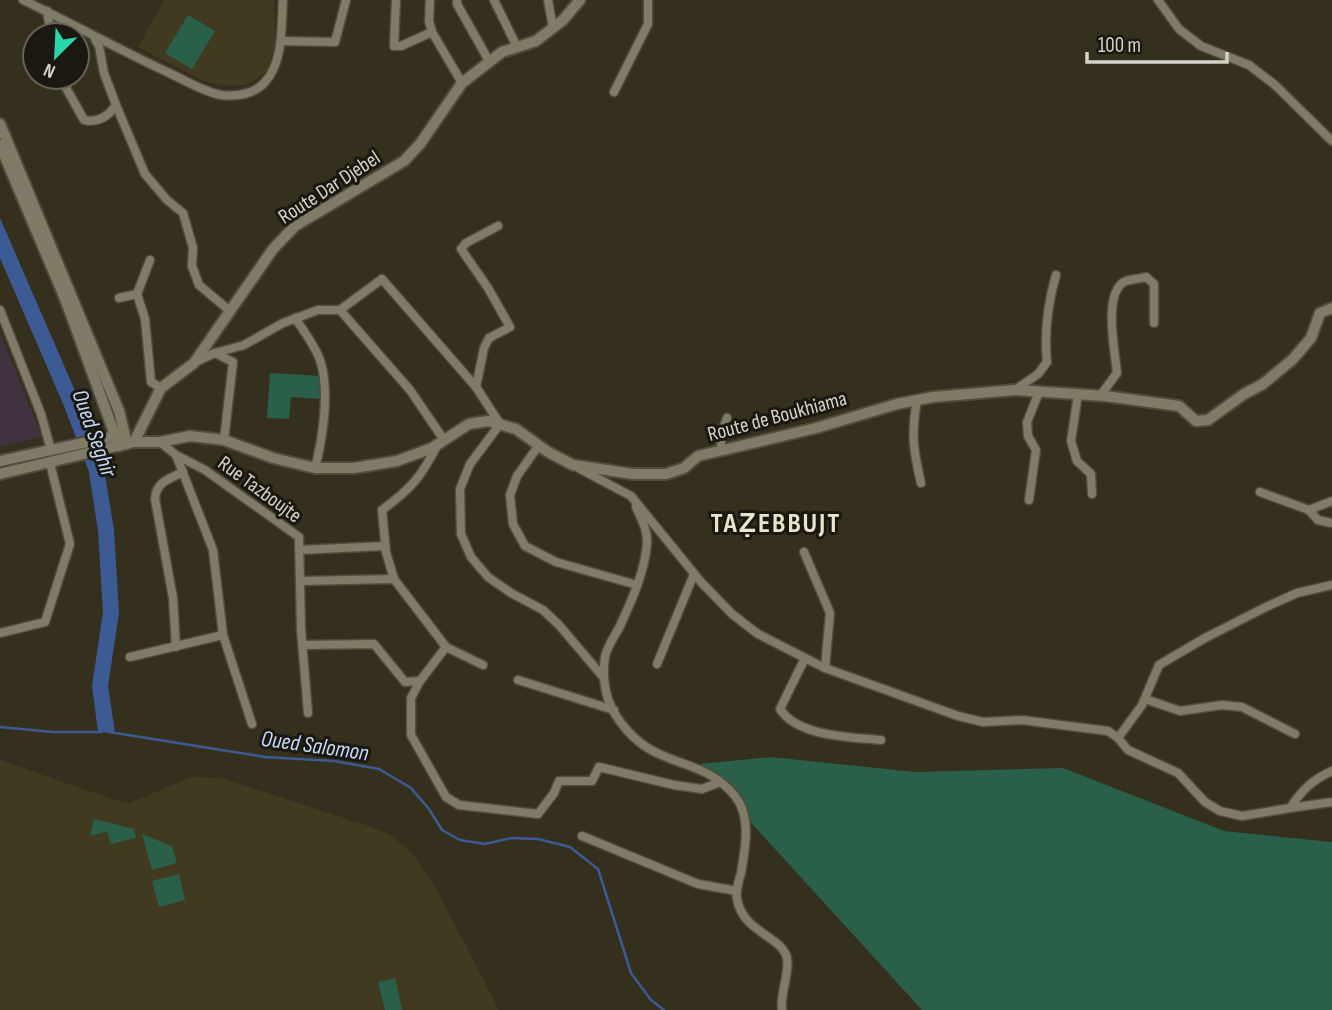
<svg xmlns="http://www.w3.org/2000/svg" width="1332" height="1010" viewBox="0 0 1332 1010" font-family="'Sofia Sans Condensed',sans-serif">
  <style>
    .industrial { fill: #41323f }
    .built { fill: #403a20 }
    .green { fill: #2a604a }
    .water { fill: #3c5b94 }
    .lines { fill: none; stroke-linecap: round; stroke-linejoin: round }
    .stream { stroke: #3c5b94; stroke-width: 2.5 }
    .street-casing { stroke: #504c3c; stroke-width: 11 }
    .secondary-casing { stroke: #504c3c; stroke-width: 14 }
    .street { stroke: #807b66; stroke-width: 8 }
    .secondary { stroke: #807b66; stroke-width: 10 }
    .labels { text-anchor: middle; stroke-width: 6; stroke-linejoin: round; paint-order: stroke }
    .street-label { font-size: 21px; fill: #d5d2c7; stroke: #1a1810 }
    .water-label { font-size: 23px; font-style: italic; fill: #c5d9fb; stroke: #1a1810 }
    .district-label { font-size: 28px; font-weight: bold; letter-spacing: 2px; fill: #eae4cd; stroke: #1a1810 }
  </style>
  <rect width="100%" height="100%" fill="#34301d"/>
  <!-- industrial -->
  <polygon class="industrial" points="0,332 42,437 0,446"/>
  <!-- built -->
  <g class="built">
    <polygon points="164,0 274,0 275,44 267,71 247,85 223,85 204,81 138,47"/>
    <polygon points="0,760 127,804 192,777 221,778 366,825 392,836 413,854 438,892 499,1010 0,1010"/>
  </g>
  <!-- green -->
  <g class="green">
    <polygon points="188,15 215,31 192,69 165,53"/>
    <polygon points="270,373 321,376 320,399 291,397 289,419 267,418"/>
    <polygon points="771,757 915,772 1063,768 1224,831 1332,842 1332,1010 922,1010 743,814 736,797 689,765"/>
    <polygon points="94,819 134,829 136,838 111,844 107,831 90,836"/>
    <polygon points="142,834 172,846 177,863 152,870"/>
    <polygon points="179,874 185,900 159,907 152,881"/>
    <polygon points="395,978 402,1010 385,1010 378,982"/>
  </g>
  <!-- water -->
  <polygon class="water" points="0,218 79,400 104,469 114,530 119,613 108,686 115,733 98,732 92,686 103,612 98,531 89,472 64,406 0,258"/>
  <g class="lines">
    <!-- stream -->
    <g class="stream">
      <polyline points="0,727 53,732 102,732"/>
      <polyline points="109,732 265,757 334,761 379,769 411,788 429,809 442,830 460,840 485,844 511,838 538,839 570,847 598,869 631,973 651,1000 664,1010"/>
    </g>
    <!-- street casing -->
    <g class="street-casing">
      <g id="street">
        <path d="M23 0C71 23 118 49 167 72 183 79 203 92 221 95 236 97 255 94 265 82 284 61 281 26 283 0"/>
        <polyline points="396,0 394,46 401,46 432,32"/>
        <polyline points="430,0 429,21 432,32 462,83"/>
        <polyline points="457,0 457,4 489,61"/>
        <polyline points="494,0 517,47"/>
        <polyline points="548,0 553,28"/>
        <polyline points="1158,0 1179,29 1201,46 1249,65 1275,85 1332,141"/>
        <polyline points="47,11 51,35"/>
        <polyline points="281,41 335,42 346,0"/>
        <path d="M60 77 84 120C97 123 108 117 116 105L104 73 99 46 95 39"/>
        <polyline points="614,92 648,24 648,0"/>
        <polyline points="116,105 145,174 167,200 183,213 193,248 192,266 199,285 230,311"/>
        <polyline points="150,260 137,294 145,319 151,382 161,388"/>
        <polyline points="119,298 137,294"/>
        <polyline points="0,310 41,414 51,450"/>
        <polyline points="340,310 382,279 476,387 500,424 470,464 460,489 461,534 471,557 488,577 511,593 543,610 559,625 604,678"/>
        <path d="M295 318C304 331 315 346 320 360 330 390 323 438 315 468"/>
        <polyline points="215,353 233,362 224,440"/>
        <polyline points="195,362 215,353 244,345 283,323 318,310 340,310 410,390 444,440"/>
        <polyline points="476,387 484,348 489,338 510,327 488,288 461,249 466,243 498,226"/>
        <path d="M1015 390 1038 374 1047 362C1044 333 1048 303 1056 275"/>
        <polyline points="1078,394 1071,441 1077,461 1091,474 1092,494"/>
        <path d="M1100 396 1117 373C1115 352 1103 294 1124 282 1129 279 1139 279 1146 277L1154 284V323"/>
        <path d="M917 400C911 434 913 449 921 483"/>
        <polyline points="160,442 176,455 205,470 299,537 301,629 308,713"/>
        <path d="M438 444C421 477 412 488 382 510L386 552 394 579 446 647 483 665"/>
        <polyline points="539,445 517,476 510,495 513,524 525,546 556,562 637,585"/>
        <polyline points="722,451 720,437 727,418"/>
        <polyline points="176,455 213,550 223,635 252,724"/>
        <path d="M580 469 631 496 701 582 732 614 758 634 805 658 825 668 958 716 983 722 1022 720 1108 731 1118 738 1128 750 1178 773 1205 802 1220 811 1242 816 1290 808C1302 790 1312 780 1332 771"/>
        <polyline points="1260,492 1309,510 1318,520 1332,523"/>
        <polyline points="1029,500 1036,450 1028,436 1027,422 1039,392"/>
        <path d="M636 507C641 518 648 531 647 543 645 572 631 602 619 628 614 637 607 647 605 657 603 670 604 686 608 699 616 721 635 743 657 753 686 767 712 768 735 796 752 817 745 849 741 873 739 881 735 891 737 899 743 933 781 935 787 958 790 973 780 992 782 1010"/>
        <polyline points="1309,510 1332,501"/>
        <polyline points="299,550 385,546"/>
        <polyline points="804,552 830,613 825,668"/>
        <polyline points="300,581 394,579"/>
        <polyline points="0,633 45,622 70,544 50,463"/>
        <polyline points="303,645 374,644 405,682 420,681 446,647"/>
        <path d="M176 647 173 598 155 499C156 482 169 479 183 472"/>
        <polyline points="130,657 223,635"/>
        <path d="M805 658 780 709C798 737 851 737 881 740"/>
        <polyline points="657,664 694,574"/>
        <polyline points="518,680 614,710"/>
        <polyline points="420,681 411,698 411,735 446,797 459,805 538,814 554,793 559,781 592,781 599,767 674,785 702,789 720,782"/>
        <polyline points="1145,699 1180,711 1222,705 1242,707 1295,734"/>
        <polyline points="1118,738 1142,705 1159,665 1205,638 1266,607 1297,593 1332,585"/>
        <polyline points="1290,808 1332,802"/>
        <polyline points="582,836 698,884 737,891"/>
      </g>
    </g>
    <!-- secondary casing -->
    <g class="secondary-casing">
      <g id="secondary">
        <polyline points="0,124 119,411 127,444"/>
        <polyline points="0,145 66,301 119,446"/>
        <polyline points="134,442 161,388 194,363 273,249 295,226 404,161 420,144 462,83 502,52 536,41 563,20 580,0"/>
        <polyline points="0,461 120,435"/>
        <polyline points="0,474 134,442 160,442 190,436 224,440 273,458 315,468 354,468 397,461 432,448 469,424 488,421 516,429 548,452 573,465 633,474 666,474 684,468 698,456 816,428 897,404 933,397 1015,390 1105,396 1179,406 1196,421 1208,420 1244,394 1263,384 1293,359 1311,338 1320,313 1332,308"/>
      </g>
    </g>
    <!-- street -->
    <use href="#street" class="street"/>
    <!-- secondary -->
    <use href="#secondary" class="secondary"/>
  </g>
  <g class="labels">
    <!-- street labels -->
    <g class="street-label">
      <text transform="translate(329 187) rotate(-33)" y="7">Route Dar Djebel</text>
      <text transform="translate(777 416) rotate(-15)" y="7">Route de Boukhiama</text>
      <text transform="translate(260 489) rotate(36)" y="7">Rue Tazboujte</text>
    </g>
    <!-- water labels -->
    <g class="water-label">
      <text transform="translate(95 433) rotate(70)" y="8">Oued Seghir</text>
      <text transform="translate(315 745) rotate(8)" y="8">Oued Salomon</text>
    </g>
    <!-- district labels -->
    <g class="district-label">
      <text x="776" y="532">TAẒEBBUJT</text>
    </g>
  </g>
  <!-- north arrow -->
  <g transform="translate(56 56) rotate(204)"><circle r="33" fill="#1a1810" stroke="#656259" stroke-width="2"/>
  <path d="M0-5L12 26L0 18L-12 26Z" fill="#2bd5ac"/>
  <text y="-10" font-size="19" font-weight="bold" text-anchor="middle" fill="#d5d2c7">N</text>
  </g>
  <!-- scale -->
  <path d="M1087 52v10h140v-10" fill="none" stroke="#d5d2c7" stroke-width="3.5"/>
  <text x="1098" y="52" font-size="21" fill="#d5d2c7" stroke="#1a1810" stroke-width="5" paint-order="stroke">100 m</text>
</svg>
